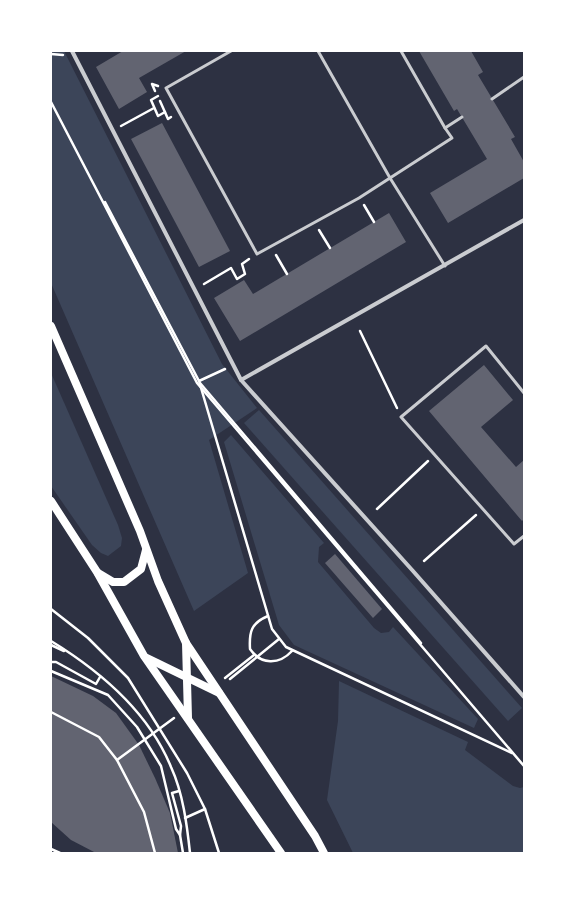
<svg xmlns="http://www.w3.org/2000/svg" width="575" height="904" viewBox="0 0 575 904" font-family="Arial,sans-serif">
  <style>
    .green { fill: #3c4559 }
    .building { fill: #626471 }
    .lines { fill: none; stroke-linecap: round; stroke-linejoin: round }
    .path { stroke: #fff; stroke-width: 2.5 }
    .service { stroke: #caccd0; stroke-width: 3 }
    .minor { stroke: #caccd0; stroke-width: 4 }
    .secondary { stroke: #fff; stroke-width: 8 }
  </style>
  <rect width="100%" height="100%" fill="#2d3142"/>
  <!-- green -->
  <g class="green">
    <polygon points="51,51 64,51 222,364 257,408 209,440 248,573 194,611 51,283"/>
    <polygon points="51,373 118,525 122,538 121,546 108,556 101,553 92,545 51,486"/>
    <polygon points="259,410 522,708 508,721 244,423"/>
    <polygon points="231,435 324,543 319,547 318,562 374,628 381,633 389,632 393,627 478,719 474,728 294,645 279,625 224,442"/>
    <polygon points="339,681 468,742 465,750 513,786 520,788 524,787 524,853 353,853 327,800 338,721"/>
  </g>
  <!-- building -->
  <g class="building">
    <polygon points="123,51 186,51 139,78 147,92 119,109 96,67"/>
    <polygon points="419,51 471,51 483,72 478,75 515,137 511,139 524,162 524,178 448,223 430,193 487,159 457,109 454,111"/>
    <polygon points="162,123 230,251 199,267 131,139"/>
    <polygon points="389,213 406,242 240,341 214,298 244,280 253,294"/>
    <polygon points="484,365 513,400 481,427 516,467 524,460 524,519 522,521 429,411"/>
    <polygon points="335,554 382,609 373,618 325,563"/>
    <polygon points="51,676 93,696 116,713 139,745 155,778 170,813 178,853 96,853 71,840 51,822"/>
  </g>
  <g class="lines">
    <!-- path -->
    <g class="path">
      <polyline points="51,54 63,55"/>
      <polyline points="155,91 152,84 158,86"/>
      <polyline points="158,96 151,100 158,116 165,112"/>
      <polyline points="160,101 168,119 171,117"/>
      <polyline points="51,102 197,383 524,766"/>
      <polyline points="121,126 154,108"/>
      <polyline points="105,202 199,381 225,369"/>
      <polyline points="364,205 374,222"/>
      <polyline points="319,230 330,248"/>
      <polyline points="276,255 287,274"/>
      <polyline points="204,284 231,268 237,279 245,274 242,264 249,259"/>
      <polyline points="360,331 397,408"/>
      <polyline points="199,381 272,629 286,647 512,753"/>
      <polyline points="200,383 421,643"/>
      <polyline points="377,509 428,461"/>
      <polyline points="424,561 476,515"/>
      <polyline points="51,609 88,638 128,678 187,773 205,809 219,853"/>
      <path d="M268 616C251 623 249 632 250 649 261 665 279 665 292 651"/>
      <path d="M51 641C100 671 149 713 171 767 183 793 187 825 190 853"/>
      <polyline points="51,645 64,651"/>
      <polyline points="51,662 56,662 96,684 100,677"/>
      <polyline points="51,671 108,695 137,727 161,766 176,829 180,835 181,826 172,793 179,791"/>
      <polyline points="225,678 254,655"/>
      <polyline points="230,679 279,639"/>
      <polyline points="51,712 99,737 117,760"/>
      <polyline points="185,818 205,809"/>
      <polyline points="180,835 183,853"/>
      <polyline points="51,849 60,853"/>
      <polyline points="155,853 144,812 117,760 174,718"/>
    </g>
    <!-- service -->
    <g class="service">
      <polyline points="231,51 166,88 257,254 359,198 390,178 445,266"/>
      <polyline points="318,51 390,178 452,138 445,128 462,117"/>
      <polyline points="401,51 445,128"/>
      <polyline points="492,99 524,77"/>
      <polyline points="524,393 486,346 401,417 514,544 524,536"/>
    </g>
    <!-- minor -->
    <g class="minor">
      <polyline points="72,51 241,380 413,571 524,697"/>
      <polyline points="241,380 524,220"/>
    </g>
    <!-- secondary -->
    <g class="secondary">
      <polyline points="51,326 140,531 158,581 186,643 315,836 324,853"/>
      <polyline points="51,501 97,572 144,656 281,853"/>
      <polyline points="98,573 113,582 124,582 141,569 146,550"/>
      <polyline points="186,643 188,718"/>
      <polyline points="147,658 219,693"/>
    </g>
  </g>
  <!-- border -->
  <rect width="575" height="904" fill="none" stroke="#ffffff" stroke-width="104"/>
</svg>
